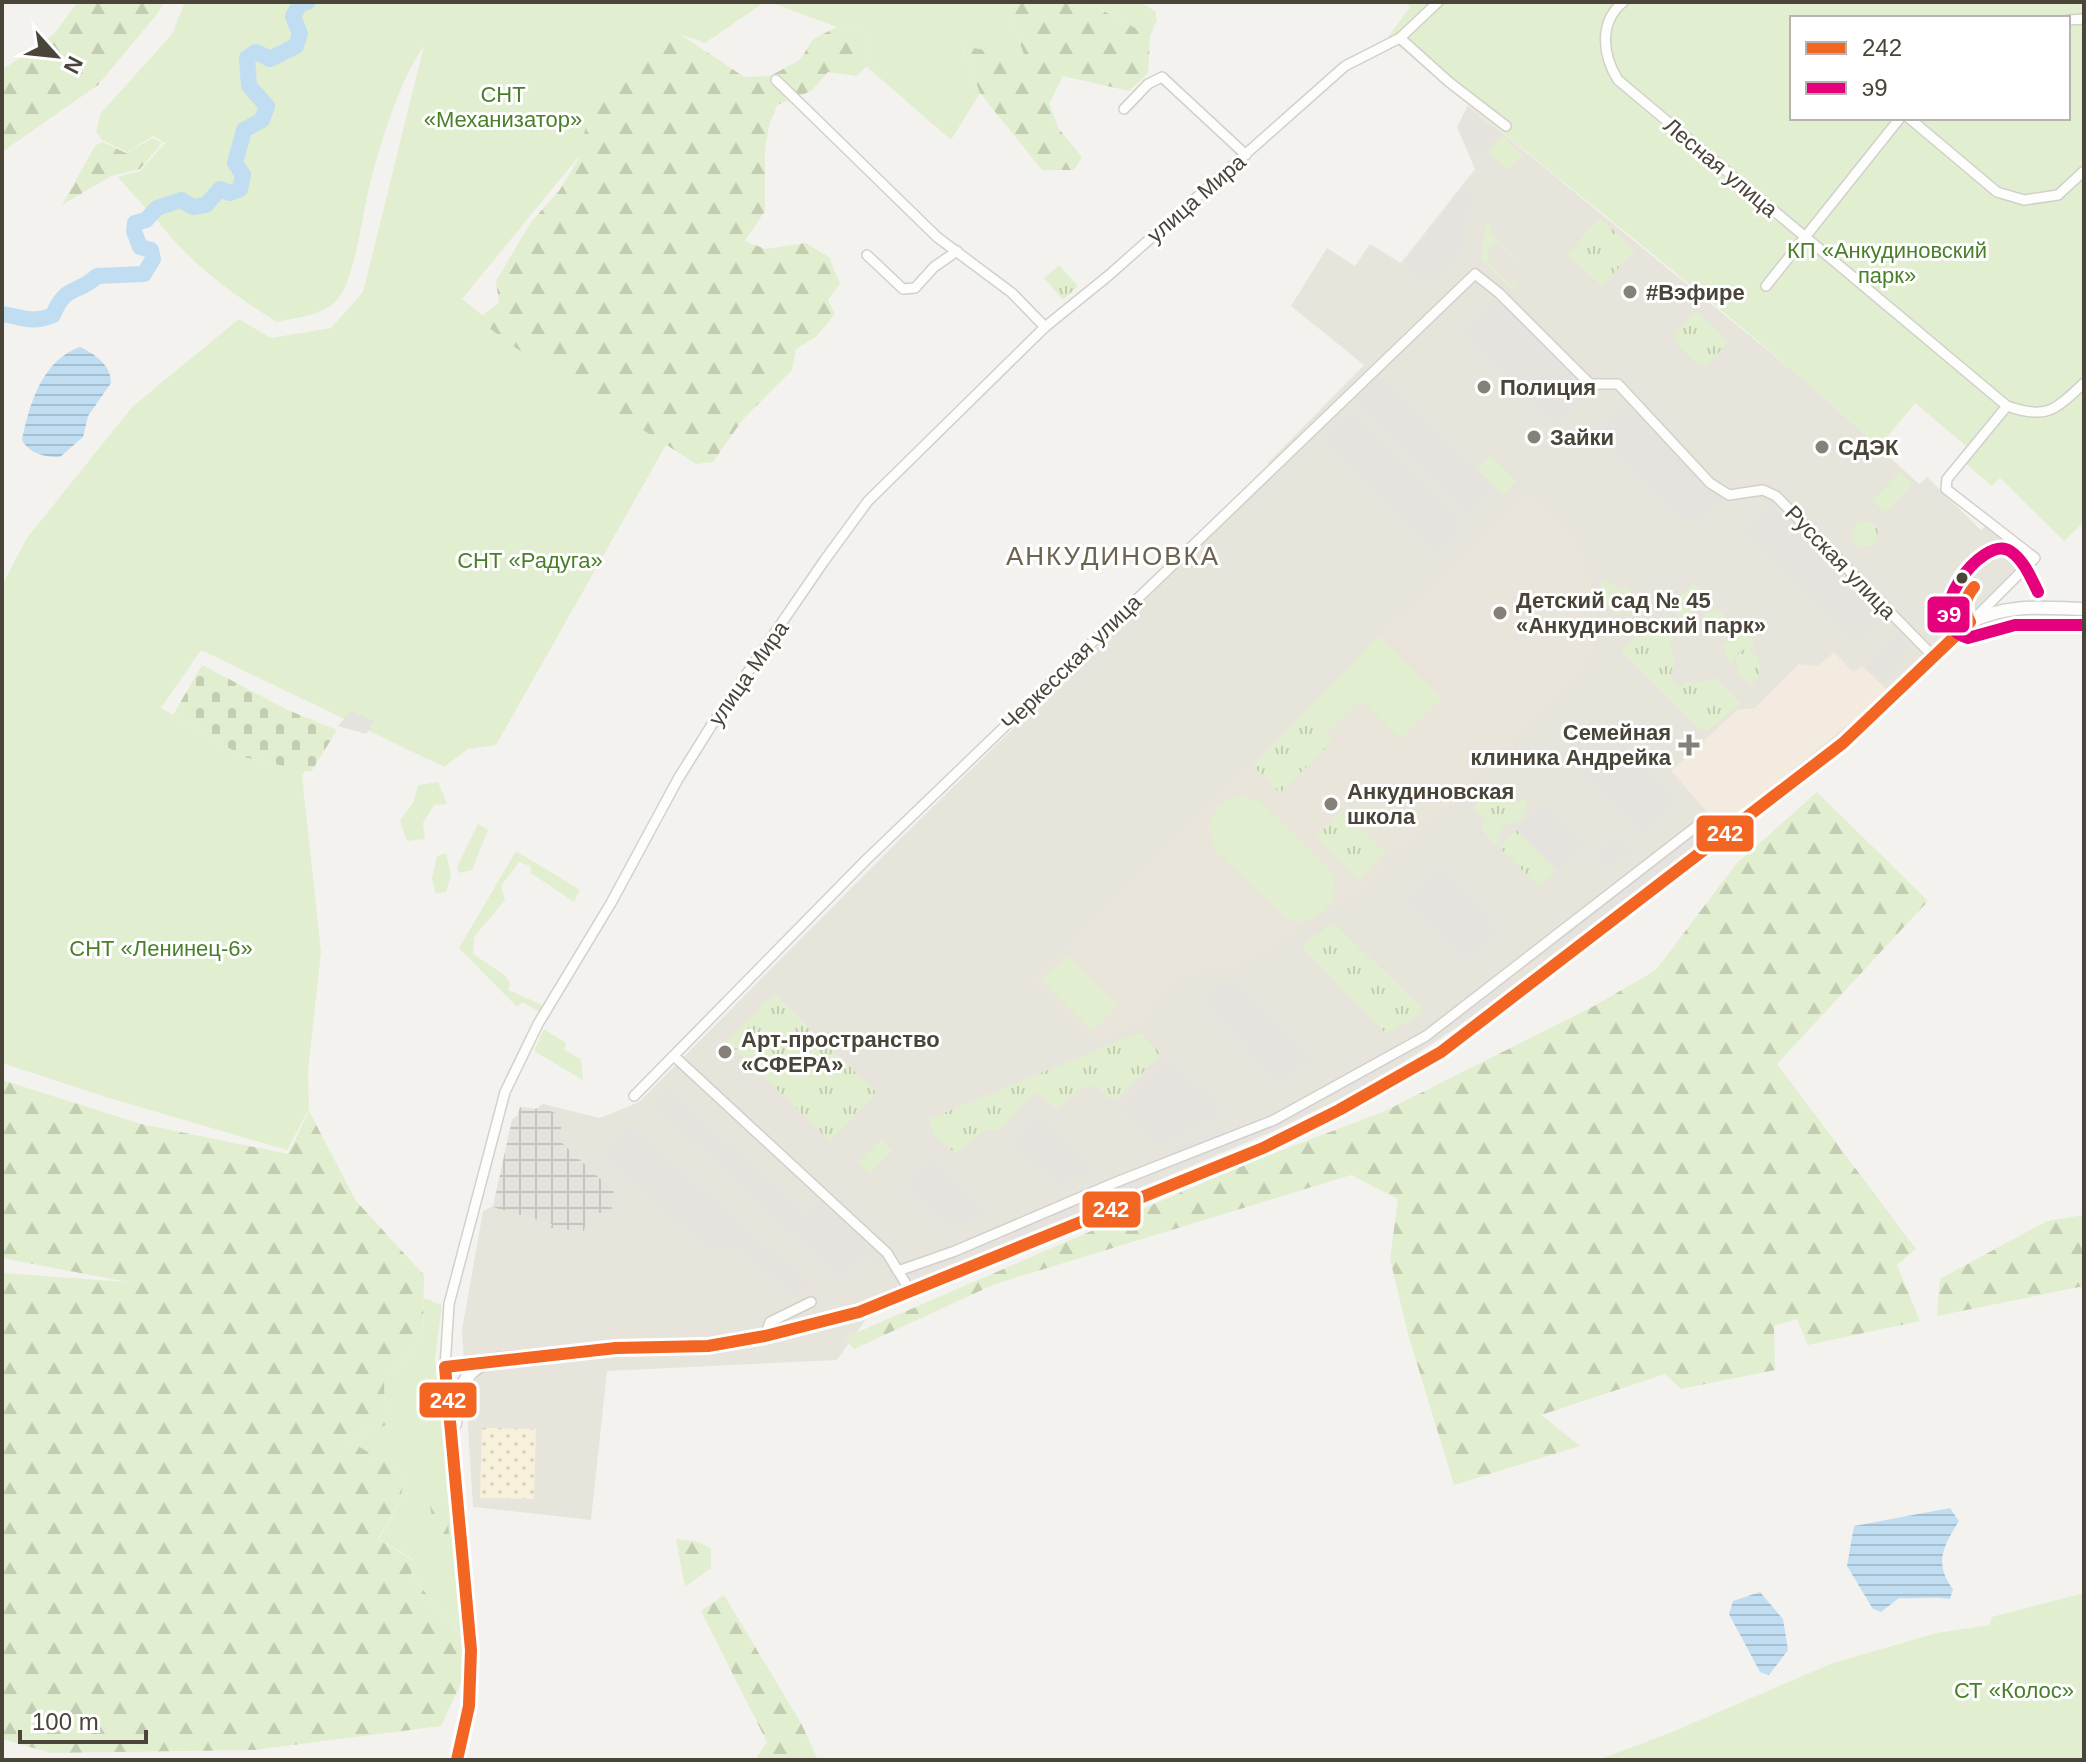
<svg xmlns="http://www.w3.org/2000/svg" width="2086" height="1762" viewBox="0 0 2086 1762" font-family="Arial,sans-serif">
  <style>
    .residential { fill: #e7e4dc }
    .commercial { fill: #f3ebdf }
    .industrial { fill: url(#industrial-grid) }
    .education { fill: #eae5da }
    .green { fill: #e1eecf; fill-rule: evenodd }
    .forest { fill: url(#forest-firs) }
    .sand { fill: url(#sand-dots) }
    .cemetery { fill: url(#cemetery-stones) }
    .park { fill: url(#park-tufts) }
    .parking { fill: #e6e3df }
    .water { fill: url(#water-rules) }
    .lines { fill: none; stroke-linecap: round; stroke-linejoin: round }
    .river { stroke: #c0ddf1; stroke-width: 16 }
    .minor-casing { stroke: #d2d0cb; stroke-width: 12 }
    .tertiary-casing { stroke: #d2d0cb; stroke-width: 15 }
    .minor { stroke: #fdfdfc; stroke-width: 9 }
    .tertiary { stroke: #fdfdfc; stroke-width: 12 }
    .bus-1-casing { stroke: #fff; stroke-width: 18 }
    .bus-2-casing { stroke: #fff; stroke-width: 18 }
    .bus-1 { stroke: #f26522; stroke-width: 12 }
    .bus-2 { stroke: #e5007d; stroke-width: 12 }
    .poi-dot { fill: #868178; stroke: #fff; stroke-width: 3 }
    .bus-dot { fill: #4b4439; stroke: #fff; stroke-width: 3 }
    .labels { text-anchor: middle; stroke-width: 6; stroke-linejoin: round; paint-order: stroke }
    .park-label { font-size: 22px; fill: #4a7f2a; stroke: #fff }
    .street-label { font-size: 22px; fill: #4b4439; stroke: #fff }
    .poi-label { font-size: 22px; font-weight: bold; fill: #4b4439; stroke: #fff; text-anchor: start }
    .quarter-label { font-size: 26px; letter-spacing: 2px; fill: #6e6250; stroke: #fff }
    .line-badge { stroke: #fff; stroke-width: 3 }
    .badge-label { font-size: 22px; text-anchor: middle; font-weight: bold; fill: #fff }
  </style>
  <defs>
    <pattern id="industrial-grid" width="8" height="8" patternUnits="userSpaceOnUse" patternTransform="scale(2)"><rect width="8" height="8" fill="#e6e2de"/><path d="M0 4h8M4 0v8" fill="none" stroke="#c7c3bf"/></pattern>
    <pattern id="forest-firs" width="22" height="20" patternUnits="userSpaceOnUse" patternTransform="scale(2)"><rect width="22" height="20" fill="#e1eecf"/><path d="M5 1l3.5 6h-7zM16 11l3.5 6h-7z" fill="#c3cdb2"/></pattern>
    <pattern id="sand-dots" width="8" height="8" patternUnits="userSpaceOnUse" patternTransform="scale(2)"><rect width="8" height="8" fill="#f7f0da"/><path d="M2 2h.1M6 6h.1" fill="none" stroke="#d5cfbc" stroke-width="1.8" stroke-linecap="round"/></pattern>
    <pattern id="cemetery-stones" width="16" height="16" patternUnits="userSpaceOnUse" patternTransform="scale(2)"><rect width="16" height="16" fill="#e1eecf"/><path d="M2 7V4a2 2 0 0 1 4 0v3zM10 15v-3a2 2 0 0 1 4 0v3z" fill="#c3cdb2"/></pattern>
    <pattern id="park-tufts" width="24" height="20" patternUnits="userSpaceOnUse" patternTransform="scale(2)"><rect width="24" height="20" fill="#e1eecf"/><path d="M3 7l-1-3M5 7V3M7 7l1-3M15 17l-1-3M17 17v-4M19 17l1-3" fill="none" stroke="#c3cdb2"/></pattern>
    <pattern id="water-rules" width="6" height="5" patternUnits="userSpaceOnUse" patternTransform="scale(2)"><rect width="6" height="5" fill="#c0ddf1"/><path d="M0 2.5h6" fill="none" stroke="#a6bfcf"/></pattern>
  </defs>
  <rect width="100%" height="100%" fill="#f4f2ee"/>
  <!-- residential -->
  <polygon class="residential" points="1468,105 1815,389 1919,484 1927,477 1981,530 1991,522 2032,558 1958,631 1843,736 1655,881 1456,1028 1409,1059 1352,1093 1276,1130 881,1298 837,1360 607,1371 591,1520 473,1507 462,1330 483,1211 493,1206 512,1120 518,1115 520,1107 536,1109 543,1104 600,1118 639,1102 901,838 1276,472 1268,463 1364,365 1291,306 1327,248 1355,266 1370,244 1401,263 1475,169 1457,127"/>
  <!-- commercial -->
  <polygon class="commercial" points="1834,652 1853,672 1862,666 1889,692 1721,827 1671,771 1737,710 1755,708 1799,664 1818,666"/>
  <!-- industrial -->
  <polygon class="industrial" points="543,1104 551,1106 550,1111 556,1113 562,1121 560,1136 562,1143 614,1192 611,1213 588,1213 584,1231 551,1228 552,1224 493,1207 512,1120 518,1115 520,1107 536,1109"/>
  <!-- education -->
  <polygon class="education" points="1528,493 1574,538 1597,602 1593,645 1573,682 1405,851 1400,847 1358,892 1251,960 1233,967 1181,975 1139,1023 1096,1042 1034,980 1395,619 1422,600"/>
  <!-- green -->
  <g class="green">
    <path d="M185 2H299L290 17 297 34 294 43 270 56 255 49 244 58 246 88 263 107 260 118C237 128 237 142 232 165L239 175 237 186 229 190 218 187 204 202 194 205 180 197 156 205 149 212 118 177 140 171 165 143 153 136 127 152 102 140 96 132 101 113 172 34Z"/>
    <path d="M318 2H765L705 43 679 34 462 299 508 336 671 436 496 745 468 749 444 767 201 650 161 708 244 757 305 770 302 776 321 952 308 1071 309 1109 287 1150 109 1098 2 1063V585L27 538 133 406 239 319 271 338 331 328 363 292 424 46C400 78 379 147 369 188 363 213 354 281 338 299 323 316 298 317 277 322 230 293 187 261 154 216L158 211 181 202 192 210 206 207 213 198 222 193 229 195 241 192 246 174 239 162 247 130 262 124 270 106C252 90 252 84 250 59L257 55 270 62 298 47 303 34 296 16 302 6Z"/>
    <polygon points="770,2 1016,2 1008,11 1026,58 962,47 980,93 951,140 866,66 872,45 859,30 837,27"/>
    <polygon points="1088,2 1140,2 1155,11 1157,20 1150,36"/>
    <path d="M1406 2H2084V522L2064 541 2000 478 1992 486 1958 457 1966 446 1915 403 1879 447C1722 303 1550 176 1388 37L1410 7ZM1792 18H2068V118H1792Z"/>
    <polygon points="1502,136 1522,155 1508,170 1488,151"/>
    <polygon points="1486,222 1492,227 1489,231 1526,268 1525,269 1496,241 1487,252 1490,256 1487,261 1511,285 1515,281 1517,283 1511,289 1481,259"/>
    <polygon points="1490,456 1516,481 1503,495 1477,469"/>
    <polygon points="1899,472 1913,484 1885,513 1872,501"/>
    <path d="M1608 580 1621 591 1625 586 1631 592C1624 605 1636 607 1617 614L1612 612 1599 591 1602 581Z"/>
    <polygon points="1694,583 1708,596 1683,621 1669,607"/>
    <polygon points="1738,629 1749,631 1754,644 1753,647 1741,648 1732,663 1729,662 1723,646"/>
    <polygon points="1379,636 1442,698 1401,739 1361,700 1329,732 1306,710"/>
    <polygon points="438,782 447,804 434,805 423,823 425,839 407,841 400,821 414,801 418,785"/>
    <polygon points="1243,795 1259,801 1326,865 1335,881 1332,901 1322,913 1302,922 1288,919 1215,850 1208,827 1219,805"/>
    <polygon points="478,824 488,830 472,870 459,873 457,867"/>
    <polygon points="516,851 580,890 574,902 531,873 530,866 519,862 501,886 505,900 474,937 473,954 506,976 510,984 508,990 543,1005 541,1013 523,1002 517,1007 459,948"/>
    <polygon points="446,853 451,875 446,892 435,893 432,878 437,856"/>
    <polygon points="1067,955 1118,1006 1093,1031 1042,981"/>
    <polygon points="544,1029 566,1043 564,1050 581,1059 583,1080 534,1051"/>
    <polygon points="881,1139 892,1151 869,1174 858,1162"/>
    <polygon points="424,1298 442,1305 435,1359 465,1640 411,1575 414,1560 379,1539 400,1503 405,1475 347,1439 386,1425 384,1384 423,1336"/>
    <polygon points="2084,1593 2084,1760 1598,1760 1672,1732 1833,1663 1937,1633 1990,1625 1992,1617"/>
  </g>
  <!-- forest -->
  <g class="forest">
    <polygon points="78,2 164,2 157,14 98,85 2,152 2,70 54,34"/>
    <polygon points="1016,2 1087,2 1150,36 1148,73 1129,91 1063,76 1049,104 1059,129 1082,157 1074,170 1042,170 980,93 962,46 1025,57 1008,11"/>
    <polygon points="663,26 680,34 744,77 770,76 800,60 813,39 837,27 859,30 872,45 866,66 857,76 828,72 811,91 777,105 769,126 765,150 765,211 745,241 765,249 806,243 829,257 840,284 828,300 835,314 816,337 796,349 792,370 743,419 713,462 696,464 516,348 477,319 499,303 496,281 531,222 559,191 578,160 586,126 640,50"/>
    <polygon points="153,138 162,143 140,169 111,176 62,205 95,146 102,142 126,153"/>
    <polygon points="1817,792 1928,901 1777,1064 1916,1249 1897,1265 1920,1321 1808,1345 1797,1319 1774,1326 1775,1370 1681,1389 1665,1374 1541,1415 1580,1446 1454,1485 1408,1334 1390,1259 1398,1199 1351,1175 995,1284 854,1349 844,1338 1251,1162 1383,1112 1596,1005 1656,970 1736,864"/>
    <polygon points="2,1080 141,1124 288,1154 309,1111 356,1201 424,1275 423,1336 384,1384 386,1425 347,1439 405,1475 400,1502 378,1539 414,1561 411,1575 465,1641 465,1675 441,1726 254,1750 51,1753 2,1739 2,1273 127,1282 2,1258"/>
    <polygon points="2084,1215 2084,1286 1937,1316 1940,1279 2047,1221"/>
    <polygon points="440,1503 448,1521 451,1560 438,1551 430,1506"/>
    <polygon points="676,1539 695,1541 711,1548 711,1568 685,1587"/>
    <polygon points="724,1595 802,1725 818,1760 755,1760 767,1742 701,1611"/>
  </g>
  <!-- sand -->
  <polygon class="sand" points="482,1428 536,1429 534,1499 480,1498"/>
  <!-- cemetery -->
  <polygon class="cemetery" points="202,665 290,711 337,730 311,772 244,757 173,715"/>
  <!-- park -->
  <g class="park">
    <polygon points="1600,218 1635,250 1602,286 1567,254"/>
    <polygon points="1059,265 1078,286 1063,300 1044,278"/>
    <polygon points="1696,311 1729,342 1705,366 1697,364 1675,342 1675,332"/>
    <circle cx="1865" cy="534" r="13"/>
    <polygon points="1715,608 1722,612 1726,622 1725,633 1719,637 1710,629 1701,629 1703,615 1709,609 1712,610"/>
    <polygon points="1651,620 1656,620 1673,637 1670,644 1676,663 1671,671 1674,684 1682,686 1687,681 1701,683 1714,677 1740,703 1708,731 1699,729 1622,652 1622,648 1643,633 1644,626"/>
    <path d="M1747 648C1761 656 1766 674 1752 684 1738 679 1733 666 1738 653Z"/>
    <polygon points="1306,712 1333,740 1280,793 1253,766"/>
    <path d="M1497 786 1517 803 1525 798 1528 800C1522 823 1523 819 1502 827L1496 845 1480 828 1486 821 1473 809 1483 793Z"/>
    <polygon points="1342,810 1385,853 1359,880 1316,837"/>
    <polygon points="1516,830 1556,870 1539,887 1499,847"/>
    <polygon points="1330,925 1336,925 1421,1007 1420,1015 1386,1034 1303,948 1304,944"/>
    <polygon points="774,993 877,1093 830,1141 727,1041"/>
    <path d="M1136 1034H1142L1159 1052V1056L1116 1100 1109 1098 1097 1086C1092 1087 1088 1087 1083 1088 1072 1091 1066 1105 1055 1108L1035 1093 1000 1129 983 1131 956 1154 935 1136 929 1119Z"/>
  </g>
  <!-- parking -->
  <g class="parking">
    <polygon points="1470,111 1498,133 1481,155 1474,157 1460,127"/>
    <polygon points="1466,185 1473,192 1462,251 1428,287 1405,262"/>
    <polygon points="1498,299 1590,393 1555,427 1463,334"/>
    <polygon points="1379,372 1495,489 1468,515 1352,399"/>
    <polygon points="1628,401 1724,498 1696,525 1689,518 1684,523 1602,439 1607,435 1600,428"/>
    <polygon points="1349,410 1465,527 1438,554 1322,437"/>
    <polygon points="1772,501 1885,615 1856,644 1743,530"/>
    <polygon points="1901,630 1912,642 1900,654 1905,659 1881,682 1864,665"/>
    <polygon points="351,711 374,721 366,734 338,726"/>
    <polygon points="1593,719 1675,800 1642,833 1560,751"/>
    <polygon points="1542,802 1585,845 1559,871 1516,828"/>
    <polygon points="1704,828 1708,833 1632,893 1551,955 1547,950"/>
    <polygon points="1618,832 1633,851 1608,870 1593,851"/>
    <polygon points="1438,868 1497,928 1466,960 1406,900"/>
    <polygon points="1511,979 1514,983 1453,1028 1347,1094 1344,1089 1450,1024"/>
    <polygon points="1234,981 1315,1058 1280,1083 1201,1002 1214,988"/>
    <polygon points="1168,1055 1194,1087 1198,1084 1220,1105 1217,1109 1223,1116 1159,1144 1118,1105"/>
    <polygon points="667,1086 804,1212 818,1198 886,1260 880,1267 866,1254 842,1280 650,1104"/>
    <polygon points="1313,1104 1315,1110 1178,1171 1175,1164"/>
    <polygon points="1036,1114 1094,1170 1056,1185 1009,1141"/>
    <polygon points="629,1124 814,1286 794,1297 737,1246 703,1246 602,1156"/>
    <polygon points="1222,1127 1225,1133 1171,1156 1169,1149"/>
    <polygon points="931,1157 988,1213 949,1229 904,1184"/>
    <polygon points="1152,1174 1155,1180 916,1277 913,1271"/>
  </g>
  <!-- water -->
  <g class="water">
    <path d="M80 347C95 354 111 365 111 383L88 416 83 437 60 457C45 458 29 453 22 440 29 405 42 360 80 347Z"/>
    <path d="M1950 1508 1959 1521C1944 1545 1933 1563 1953 1589L1950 1599C1932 1596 1917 1599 1899 1598L1881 1612 1873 1609 1847 1566 1854 1526Z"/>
    <polygon points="1760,1592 1783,1619 1788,1650 1769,1675 1760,1672 1729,1614 1733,1601"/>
  </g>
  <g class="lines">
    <!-- river -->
    <path class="river" d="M2 314C23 317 31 324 53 315 65 284 79 294 97 276L144 274 153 259 151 250 140 247 134 231 135 223 146 220 157 208 181 200 193 207 206 205 220 189 230 193 240 189 243 175 235 163 244 130 262 120 267 106 249 86 247 58 256 52 270 59 296 46 300 34 293 16 300 4 308 2"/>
    <!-- minor casing -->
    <g class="minor-casing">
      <g id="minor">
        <path d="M1623 2C1598 23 1603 56 1618 80L2007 406C2047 420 2055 410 2084 383"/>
        <polyline points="2068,20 2084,19"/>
        <polyline points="1400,38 1449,82 1506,126"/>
        <polyline points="776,80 937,237 1012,293 1045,327"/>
        <polyline points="1124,109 1148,84 1162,77 1246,155"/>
        <polyline points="1909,118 1997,192 2024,200 2058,195 2084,171"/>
        <polyline points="867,255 903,289 915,288 934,267 957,251"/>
        <polyline points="1766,286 1900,118"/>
        <polyline points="1976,617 2035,558 1946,489 1947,479 2007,406"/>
        <polyline points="675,1057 887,1253 911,1292"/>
        <polyline points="634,1096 865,861 1475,274 1499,293 1590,384 1618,384 1710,483 1729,495 1763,490 1776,496 1935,658"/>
        <polyline points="898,1271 955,1251 1114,1183 1274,1120 1426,1036 1706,819"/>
        <polyline points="765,1336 770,1322 811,1302"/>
        <polyline points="445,1367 449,1304 505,1092 538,1024 611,903 678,779 711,726 824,561 868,501 1045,327 1108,276 1345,66 1400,38 1438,2"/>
      </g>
    </g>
    <!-- tertiary casing -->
    <g class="tertiary-casing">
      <g id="tertiary">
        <path d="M455 1424C458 1398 459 1374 486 1363"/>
        <path d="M457 1760 469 1706 471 1650 445 1367 499 1359 616 1348 708 1346 765 1336 859 1312 1263 1148 1339 1110 1441 1052 1843 743 1970 622C2010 603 2041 608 2084 609"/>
      </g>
    </g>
    <!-- minor -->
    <use href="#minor" class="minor"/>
    <!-- tertiary -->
    <use href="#tertiary" class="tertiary"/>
    <!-- bus-1 casing -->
    <g class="bus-1-casing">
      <path id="bus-1" d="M457 1760 469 1706 471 1650 445 1367 616 1348 708 1346 765 1336 859 1312 1263 1148 1339 1110 1441 1052 1843 743 1970 622C1963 608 1964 599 1974 587"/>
    </g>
    <!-- bus-2 casing -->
    <g class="bus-2-casing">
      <path id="bus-2" d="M2038 592C2031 578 2024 560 2010 551 1983 533 1915 622 1968 638L2015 625H2083"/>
    </g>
    <!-- bus-1 -->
    <use href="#bus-1" class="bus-1"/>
    <!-- bus-2 -->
    <use href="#bus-2" class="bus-2"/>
  </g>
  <!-- markers -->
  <g class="poi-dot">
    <circle cx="1630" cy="292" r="8"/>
    <circle cx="1484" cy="387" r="8"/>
    <circle cx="1534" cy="437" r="8"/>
    <circle cx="1822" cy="447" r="8"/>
    <circle cx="1500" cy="613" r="8"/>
    <path d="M1685 733h8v8h8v8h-8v8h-8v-8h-8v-8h8z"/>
    <circle cx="1331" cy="804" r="8"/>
    <circle cx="725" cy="1052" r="8"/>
  </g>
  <circle class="bus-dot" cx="1962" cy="578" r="7"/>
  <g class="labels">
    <!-- park labels -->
    <g class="park-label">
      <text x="503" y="102">СНТ<tspan x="503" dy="25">«Механизатор»</tspan></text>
      <text x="1887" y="258">КП «Анкудиновский<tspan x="1887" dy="25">парк»</tspan></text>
      <text x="530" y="568">СНТ «Радуга»</text>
      <text x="161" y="956">СНТ «Ленинец-6»</text>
      <text x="2014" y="1698">СТ «Колос»</text>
    </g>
    <!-- street labels -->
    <g class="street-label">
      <text transform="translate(1721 167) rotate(40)" y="8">Лесная улица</text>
      <text transform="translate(1196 198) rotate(-41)" y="8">улица Мира</text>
      <text transform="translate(1841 562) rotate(46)" y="8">Русская улица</text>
      <text transform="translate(1071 662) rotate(-44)" y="8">Черкесская улица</text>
      <text transform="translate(748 673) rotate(-55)" y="8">улица Мира</text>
    </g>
    <!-- poi labels -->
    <g class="poi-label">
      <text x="1646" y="300">#Вэфире</text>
      <text x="1500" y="395">Полиция</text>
      <text x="1550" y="445">Зайки</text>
      <text x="1838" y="455">СДЭК</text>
      <text x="1516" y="608">Детский сад № 45<tspan x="1516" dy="25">«Анкудиновский парк»</tspan></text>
      <text x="1671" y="740" text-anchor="end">Семейная<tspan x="1671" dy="25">клиника Андрейка</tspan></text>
      <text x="1347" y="799">Анкудиновская<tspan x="1347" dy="25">школа</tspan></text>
      <text x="741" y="1047">Арт-пространство<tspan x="741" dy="25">«СФЕРА»</tspan></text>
    </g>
    <!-- quarter labels -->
    <g class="quarter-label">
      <text x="1113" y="565">АНКУДИНОВКА</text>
    </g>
  </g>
  <g class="line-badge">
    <rect x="1926" y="595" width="45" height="39" rx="8" fill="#e5007d"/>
    <rect x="1695" y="814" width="60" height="39" rx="8" fill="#f26522"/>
    <rect x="1081" y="1190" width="61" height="39" rx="8" fill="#f26522"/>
    <rect x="418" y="1381" width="60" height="38" rx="8" fill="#f26522"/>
  </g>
  <g class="badge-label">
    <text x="1949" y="622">э9</text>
    <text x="1725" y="841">242</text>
    <text x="1111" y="1217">242</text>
    <text x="448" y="1408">242</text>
  </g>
  <!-- border -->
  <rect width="2086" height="1762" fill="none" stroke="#4b4439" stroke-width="8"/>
  <!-- legend -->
  <rect x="1790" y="16" width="280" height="104" fill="#ffffff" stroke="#b7b4b0" stroke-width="2"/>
  <rect x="1806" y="42" width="40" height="12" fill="#f26522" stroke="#b7b4b0" stroke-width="2"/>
  <text x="1862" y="56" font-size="24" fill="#4b4439">242</text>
  <rect x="1806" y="82" width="40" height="12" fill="#e5007d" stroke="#b7b4b0" stroke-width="2"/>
  <text x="1862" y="96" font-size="24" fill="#4b4439">э9</text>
  <!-- north arrow -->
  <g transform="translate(56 56) rotate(117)" stroke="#ffffff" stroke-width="6" paint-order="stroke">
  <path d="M0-6L14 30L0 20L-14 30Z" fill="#4b4439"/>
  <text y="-12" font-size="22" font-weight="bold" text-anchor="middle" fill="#4b4439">N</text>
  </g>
  <!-- scale -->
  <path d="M20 1730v12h126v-12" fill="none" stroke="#4b4439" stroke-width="4"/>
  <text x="32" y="1730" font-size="24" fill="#4b4439" stroke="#ffffff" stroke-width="6" paint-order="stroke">100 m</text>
</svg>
